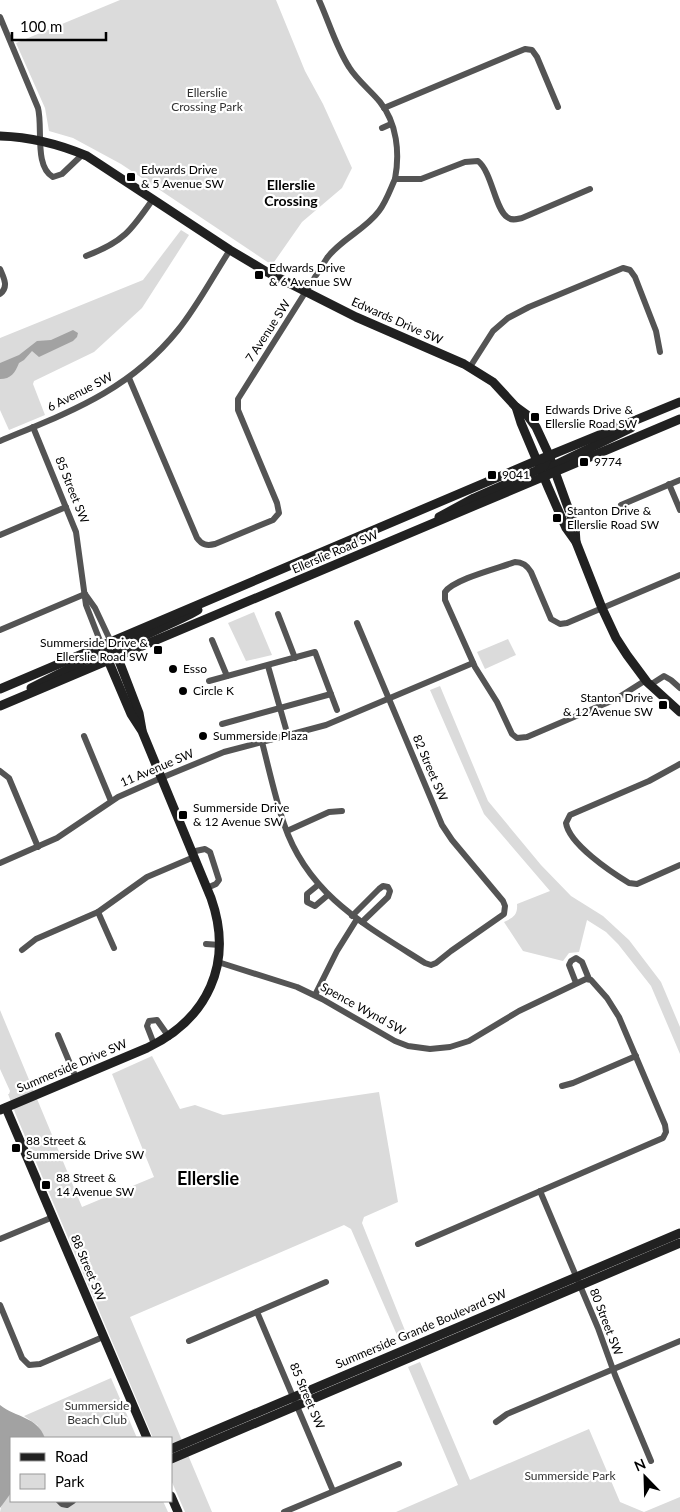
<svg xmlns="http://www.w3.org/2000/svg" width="680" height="1512" viewBox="0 0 680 1512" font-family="Lato,sans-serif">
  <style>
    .green { fill: #dbdbdb }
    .water { fill: #a2a2a2 }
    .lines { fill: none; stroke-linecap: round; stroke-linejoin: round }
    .street { stroke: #545454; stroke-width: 6 }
    .secondary { stroke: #212121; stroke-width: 9 }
    .poi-dot { fill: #000; stroke: #fff; stroke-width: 2 }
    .labels { text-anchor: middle; stroke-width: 4.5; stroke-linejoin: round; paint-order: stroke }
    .park-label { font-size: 12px; fill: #323232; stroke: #fff }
    .poi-label { font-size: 12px; fill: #000; stroke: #fff; text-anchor: start }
    .street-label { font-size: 12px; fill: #000; stroke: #fff }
    .neighbourhood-label { font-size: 14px; font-weight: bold; fill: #000; stroke: #fff }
    .district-label { font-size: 18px; font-weight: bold; fill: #000; stroke: #fff }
  </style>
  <rect width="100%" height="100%" fill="#fff"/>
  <!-- green -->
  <g class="green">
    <polygon points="120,0 276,0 305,71 323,104 352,168 342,188 302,222 272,265 121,164 73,138 49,131 45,108 16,43"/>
    <polygon points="181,230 189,235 142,308 94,352 34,381 33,384 45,415 9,430 0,410 0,338 143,280"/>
    <polygon points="254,612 272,655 246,661 228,623"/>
    <polygon points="508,639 516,655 485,669 477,652"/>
    <path d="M440 686 488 801 541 865 571 896 603 916 629 940 661 982 680 1027V1054L651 986 618 944 606 932 587 920 579 952 569 953 563 961 523 951 504 922C513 918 518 915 517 904L550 891 484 814 430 690Z"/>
    <polygon points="0,1010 82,1207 154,1177 112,1074 152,1056 180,1109 195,1105 223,1115 379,1092 398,1202 364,1217 362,1223 408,1338 400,1342 351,1229 344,1225 130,1317 212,1512 185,1512 171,1480 171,1438 153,1438 16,1115 8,1094 9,1094 10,1091 0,1069"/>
    <polygon points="420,1362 470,1480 589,1429 620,1502 644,1512 680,1497 680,1512 396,1512 458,1485 408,1367"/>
    <polygon points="111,1378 137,1438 45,1438 37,1425 24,1416"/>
    <polygon points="11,1493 11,1501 163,1501 168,1512 0,1512 2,1503"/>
  </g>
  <!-- water -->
  <g class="water">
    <path d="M73 330 78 333 77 337 73 341 39 357 32 351 24 360 19 363C15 373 11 379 0 379V363L19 355 37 341 51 340Z"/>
    <path d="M0 1405C16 1418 37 1416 45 1438H11V1493L0 1508Z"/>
  </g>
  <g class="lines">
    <!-- street -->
    <g class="street">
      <path d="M319 0C329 22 336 47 349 67 357 80 370 90 380 102 397 123 400 153 395 179"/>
      <path d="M0 17 38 108C43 127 34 167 53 177L62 174 83 154"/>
      <polyline points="384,108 525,49 532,50 537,57 558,107"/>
      <polyline points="382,128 391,124"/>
      <path d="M86 256C123 242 131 231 153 199"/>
      <path d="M0 269C4 278 9 287 0 294"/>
      <polyline points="470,367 493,331 508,318 529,307 623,268 630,270 635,277 656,331 660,352"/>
      <path d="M129 378 197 538C202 545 207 546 215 544L273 520 279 513 277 503 238 410V399L327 258C341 239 365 230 379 211 386 202 390 190 395 179H421L465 162 478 161C492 172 495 209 507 217 512 221 517 219 522 218L590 189"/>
      <polyline points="33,427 76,532 86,605 102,646"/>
      <path d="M0 441C69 412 129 391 178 330 198 305 213 276 230 250"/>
      <polyline points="669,484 680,510"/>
      <polyline points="621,505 680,480"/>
      <polyline points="0,535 66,507"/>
      <polyline points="85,594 95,608 111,642"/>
      <polyline points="278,614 295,658"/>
      <polyline points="0,630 85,594"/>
      <polyline points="212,640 227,676"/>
      <polyline points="268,666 288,736"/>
      <path d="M646 680 616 699 527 737 517 738 512 734 497 702 475 667 445 600V592C454 579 499 568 515 562 522 562 527 565 531 572L551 619 560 624 567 623 680 575"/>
      <polyline points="209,681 315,652 337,710"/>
      <polyline points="650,685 664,676 671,680 680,688"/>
      <polyline points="222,724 331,694"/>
      <polyline points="84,736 111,801"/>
      <path d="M262 742C269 769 275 797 284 824 308 895 365 925 425 963L431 965 436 963 451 951 504 914 505 906 503 901 452 840 442 825 357 623"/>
      <path d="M680 764 649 781 570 815 566 823C569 844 611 872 629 883L637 884 680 865"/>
      <polyline points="0,771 9,778 38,847"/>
      <polyline points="287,831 329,812 342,811"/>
      <polyline points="191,852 205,849 210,852 219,880 216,884 207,888"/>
      <polyline points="0,863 57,838 118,797 161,778 224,752 326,725 473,663"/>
      <polyline points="318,885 307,894 307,902 315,906 328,895"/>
      <polyline points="98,912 114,948"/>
      <polyline points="352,916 379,889 383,886 388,887 390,891 388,897 362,922"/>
      <polyline points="206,944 220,945"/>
      <polyline points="22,950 36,939 98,912 147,877 194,857"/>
      <polyline points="218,962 297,987 322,999 395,1041 408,1046 430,1049 450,1047 469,1041 519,1011 586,979 591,980 607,998 619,1017 665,1125 666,1132 663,1138 418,1244"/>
      <polyline points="576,983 569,965 571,961 576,958 582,962 589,979"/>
      <polyline points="315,995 337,951 357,919"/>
      <polyline points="58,1035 76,1078"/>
      <polyline points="154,1044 147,1026 149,1021 157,1020 169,1037"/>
      <polyline points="562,1086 573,1083 636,1056"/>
      <polyline points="540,1191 598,1328 615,1375 651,1461"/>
      <polyline points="0,1239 53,1217"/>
      <polyline points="0,1305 22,1358 29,1365 40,1364 103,1337"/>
      <polyline points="257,1312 333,1491"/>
      <polyline points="189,1341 326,1282"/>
      <polyline points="496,1422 507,1414 680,1341"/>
      <polyline points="59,1501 62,1504 67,1505 73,1501"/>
      <polyline points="284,1512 399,1464"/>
    </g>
    <!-- secondary -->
    <g class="secondary">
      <path d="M0 136C31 137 59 144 87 156L230 250 267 272 356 317 464 364 493 382 516 407 527 415 536 427 549 455 575 527 576 542"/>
      <polyline points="516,407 521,423 548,487 566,528 576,542 602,608 616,638 627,655 647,682 680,712"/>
      <polyline points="549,468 631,428"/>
      <polyline points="439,517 474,498 540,469 544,466 549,455"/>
      <polyline points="116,653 139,713 142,730"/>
      <path d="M110 659C121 642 177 623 198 610"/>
      <polyline points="31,688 108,649"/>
      <polyline points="0,689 536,461 680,402"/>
      <polyline points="0,706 680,419"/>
      <polyline points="6,1108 147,1438"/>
      <path d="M0 1110 147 1048C208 1019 234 963 211 898L142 731 131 714 102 646"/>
      <polyline points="171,1449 680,1233"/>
      <polyline points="171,1459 680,1243"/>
      <polyline points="171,1496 178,1512"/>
    </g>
  </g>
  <!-- markers -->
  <g class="poi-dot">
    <rect x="126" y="172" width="10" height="10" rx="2.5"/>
    <rect x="254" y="270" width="10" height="10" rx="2.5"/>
    <rect x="530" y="412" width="10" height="10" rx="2.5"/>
    <rect x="579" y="457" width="10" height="10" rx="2.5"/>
    <rect x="487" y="470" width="10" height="10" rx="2.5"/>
    <rect x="552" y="513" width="10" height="10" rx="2.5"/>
    <rect x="153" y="645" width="10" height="10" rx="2.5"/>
    <circle cx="173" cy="669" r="5"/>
    <circle cx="183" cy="691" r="5"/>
    <rect x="658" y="700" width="10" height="10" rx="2.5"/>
    <circle cx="203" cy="736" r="5"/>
    <rect x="178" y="810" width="10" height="10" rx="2.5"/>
    <rect x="11" y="1143" width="10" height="10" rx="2.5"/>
    <rect x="41" y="1180" width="10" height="10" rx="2.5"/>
  </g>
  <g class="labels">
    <!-- park labels -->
    <g class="park-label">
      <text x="207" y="97">Ellerslie<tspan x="207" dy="14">Crossing Park</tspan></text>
      <text x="97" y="1410">Summerside<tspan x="97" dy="14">Beach Club</tspan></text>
      <text x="570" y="1480">Summerside Park</text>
    </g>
    <!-- poi labels -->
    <g class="poi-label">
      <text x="141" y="174">Edwards Drive<tspan x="141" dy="14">&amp; 5 Avenue SW</tspan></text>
      <text x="269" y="272">Edwards Drive<tspan x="269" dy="14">&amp; 6 Avenue SW</tspan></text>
      <text x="545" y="414">Edwards Drive &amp;<tspan x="545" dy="14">Ellerslie Road SW</tspan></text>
      <text x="594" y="466">9774</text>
      <text x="502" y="479">9041</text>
      <text x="567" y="515">Stanton Drive &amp;<tspan x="567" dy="14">Ellerslie Road SW</tspan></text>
      <text x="148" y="647" text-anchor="end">Summerside Drive &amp;<tspan x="148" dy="14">Ellerslie Road SW</tspan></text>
      <text x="183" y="673">Esso</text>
      <text x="193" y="695">Circle K</text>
      <text x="653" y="702" text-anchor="end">Stanton Drive<tspan x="653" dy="14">&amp; 12 Avenue SW</tspan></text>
      <text x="213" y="740">Summerside Plaza</text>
      <text x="193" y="812">Summerside Drive<tspan x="193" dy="14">&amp; 12 Avenue SW</tspan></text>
      <text x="26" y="1145">88 Street &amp;<tspan x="26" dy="14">Summerside Drive SW</tspan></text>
      <text x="56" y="1182">88 Street &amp;<tspan x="56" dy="14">14 Avenue SW</tspan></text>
    </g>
    <!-- street labels -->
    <g class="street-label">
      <text transform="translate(397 321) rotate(24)" y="4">Edwards Drive SW</text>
      <text transform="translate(268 331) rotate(-57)" y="4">7 Avenue SW</text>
      <text transform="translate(80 392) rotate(-27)" y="4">6 Avenue SW</text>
      <text transform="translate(72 490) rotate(68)" y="4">85 Street SW</text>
      <text transform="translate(335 552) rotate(-23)" y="4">Ellerslie Road SW</text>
      <text transform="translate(157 768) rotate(-23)" y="4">11 Avenue SW</text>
      <text transform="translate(430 768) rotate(67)" y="4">82 Street SW</text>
      <text transform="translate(363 1009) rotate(29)" y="4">Spence Wynd SW</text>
      <text transform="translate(72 1066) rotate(-23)" y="4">Summerside Drive SW</text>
      <text transform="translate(88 1268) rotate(67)" y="4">88 Street SW</text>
      <text transform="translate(606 1322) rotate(69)" y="4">80 Street SW</text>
      <text transform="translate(421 1329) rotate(-23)" y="4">Summerside Grande Boulevard SW</text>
      <text transform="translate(307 1396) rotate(67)" y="4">85 Street SW</text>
    </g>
    <!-- neighbourhood labels -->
    <g class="neighbourhood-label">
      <text x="291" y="190">Ellerslie<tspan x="291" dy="16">Crossing</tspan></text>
    </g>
    <!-- district labels -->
    <g class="district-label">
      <text x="208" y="1185">Ellerslie</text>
    </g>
  </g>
  <!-- legend -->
  <rect x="10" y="1437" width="162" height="65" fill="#ffffff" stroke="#999999"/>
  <rect x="20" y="1453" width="25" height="8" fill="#212121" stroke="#999999"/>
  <text x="55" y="1462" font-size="15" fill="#000000">Road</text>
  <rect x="20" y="1474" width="25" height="15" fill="#dbdbdb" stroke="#999999"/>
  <text x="55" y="1487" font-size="15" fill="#000000">Park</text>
  <!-- north arrow -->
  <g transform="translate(645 1477) rotate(337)" stroke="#ffffff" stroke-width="4" paint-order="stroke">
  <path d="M0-4L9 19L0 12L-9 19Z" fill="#000000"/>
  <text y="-8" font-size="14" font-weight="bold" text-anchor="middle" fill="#000000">N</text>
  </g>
  <!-- scale -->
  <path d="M12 32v8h94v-8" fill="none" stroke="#000000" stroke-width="2.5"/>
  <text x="20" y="32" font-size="15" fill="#000000" stroke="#ffffff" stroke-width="4" paint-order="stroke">100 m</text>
</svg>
